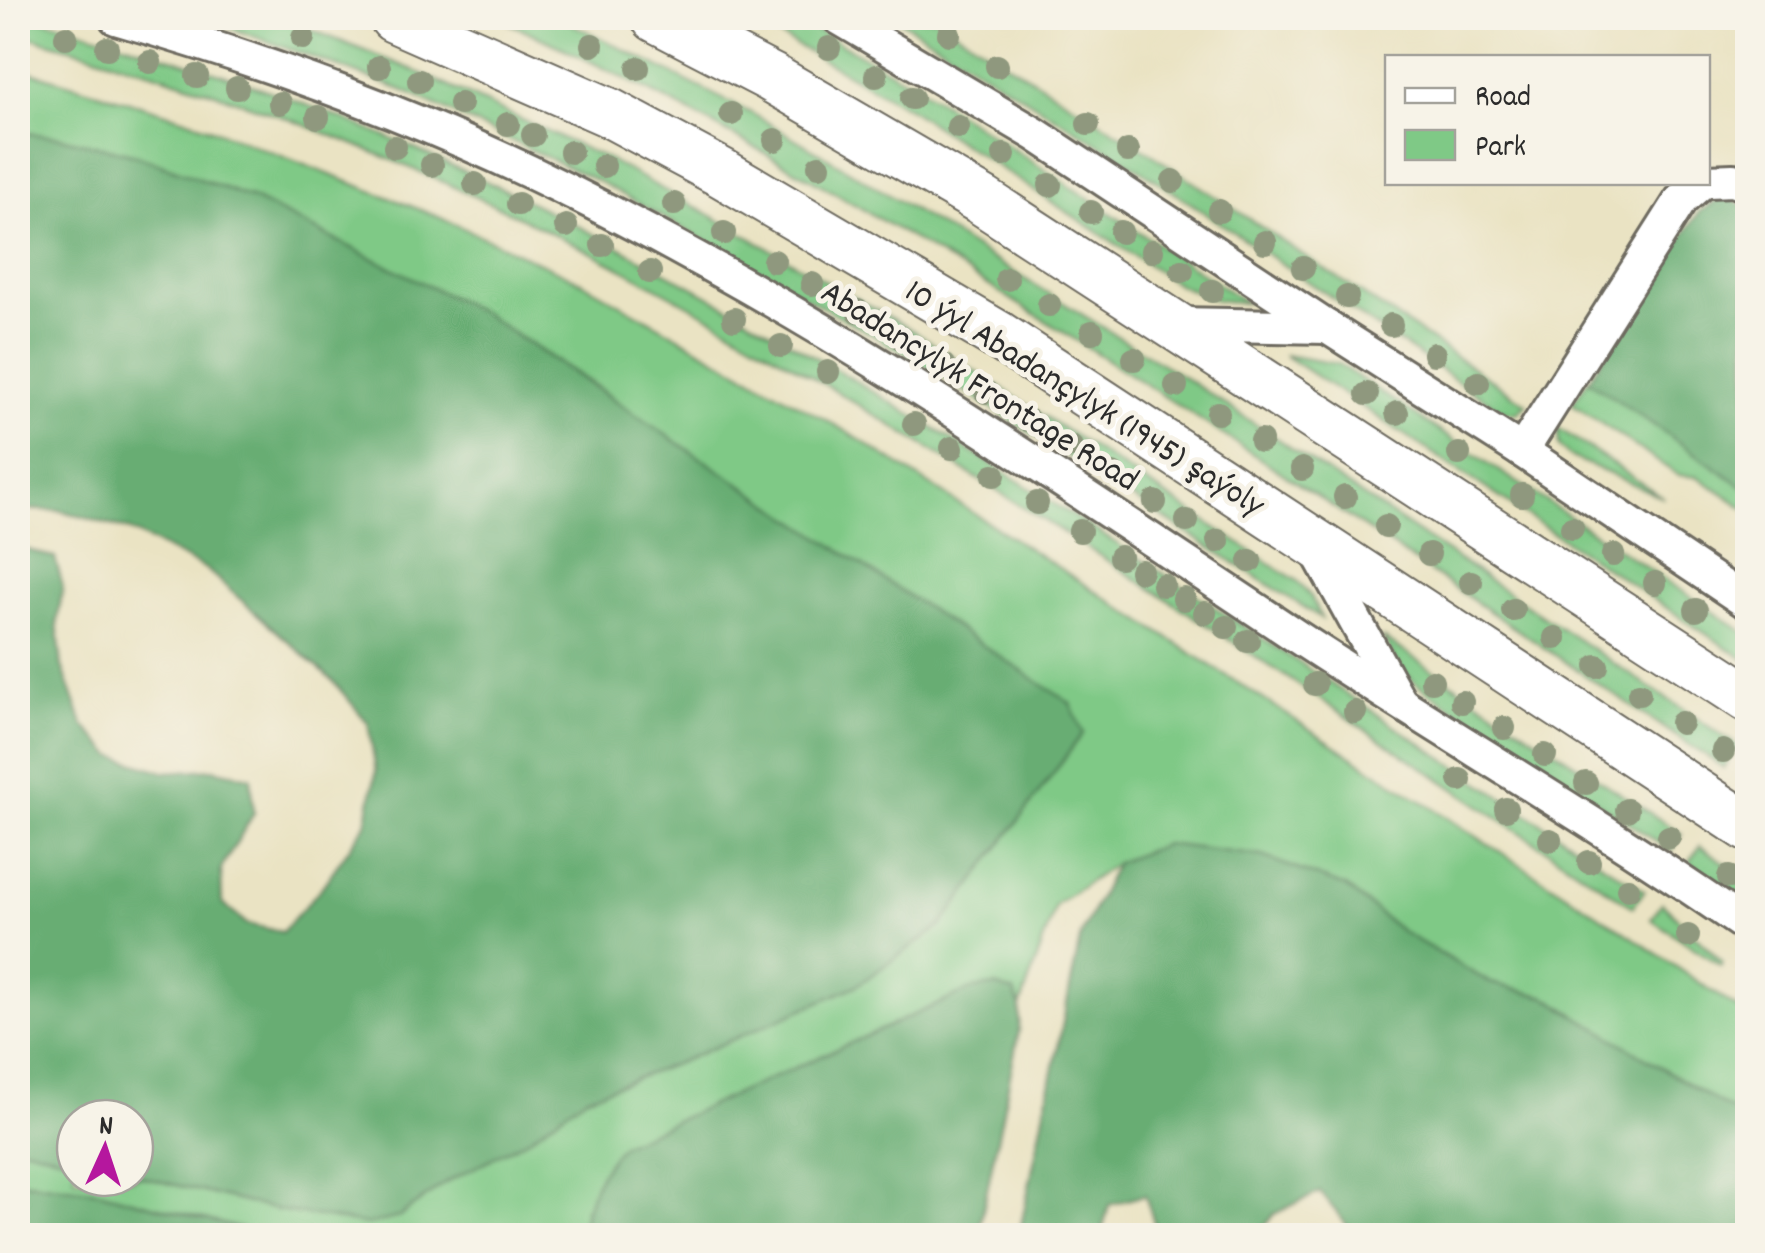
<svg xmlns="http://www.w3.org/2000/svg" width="1765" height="1253" viewBox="0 0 1765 1253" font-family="Dekko,sans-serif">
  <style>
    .green { fill: #7fc986; stroke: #557a58; stroke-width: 2.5 }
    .forest { fill: #67ad73; stroke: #496c4f; stroke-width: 2.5 }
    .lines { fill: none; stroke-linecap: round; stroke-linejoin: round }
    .minor-casing { stroke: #6e6b60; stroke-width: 38 }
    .secondary-casing { stroke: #6e6b60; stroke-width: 52 }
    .minor { stroke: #fff; stroke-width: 32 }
    .secondary { stroke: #fff; stroke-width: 48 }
    .tree { fill: #8f987e }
    .labels { text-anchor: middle; stroke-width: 10; stroke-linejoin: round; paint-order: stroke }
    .street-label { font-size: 35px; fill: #2b2b2b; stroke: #f7f3e8 }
  </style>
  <rect width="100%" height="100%" fill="#f7f3e8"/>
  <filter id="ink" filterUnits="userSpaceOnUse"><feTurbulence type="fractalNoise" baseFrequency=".01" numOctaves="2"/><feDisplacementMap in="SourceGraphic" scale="20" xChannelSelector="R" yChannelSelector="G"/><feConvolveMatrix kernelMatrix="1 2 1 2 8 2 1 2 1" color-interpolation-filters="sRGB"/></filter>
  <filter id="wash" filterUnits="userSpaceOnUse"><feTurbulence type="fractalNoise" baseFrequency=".0048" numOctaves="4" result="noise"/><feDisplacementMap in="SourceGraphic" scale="40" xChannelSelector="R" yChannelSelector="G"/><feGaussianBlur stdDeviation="2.25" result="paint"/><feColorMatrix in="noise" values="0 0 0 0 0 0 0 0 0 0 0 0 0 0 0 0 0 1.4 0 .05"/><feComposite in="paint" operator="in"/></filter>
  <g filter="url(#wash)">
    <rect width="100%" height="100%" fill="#eae3c3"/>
    <!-- green -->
    <g class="green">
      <path d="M18 18C48 17 79 30 108 38 150 51 191 64 232 78 499 169 742 309 980 457 1204 597 1424 746 1644 891L1633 907C1419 766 1207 621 989 486 853 401 716 315 572 243 395 154 209 83 18 34Z"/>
      <polygon points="203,18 274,18 312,30 411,69 609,160 710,215 915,332 1297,581 1311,597 1321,618 903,352 598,181 402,90"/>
      <path d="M498 18H560L753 114 850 171 1193 383 1738 746 1724 768C1503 621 1284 471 1060 330 876 214 696 107 498 18Z"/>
      <polygon points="748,18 795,18 920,88 1247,303 1216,300 1179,285 908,108"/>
      <polygon points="896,18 934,18 945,24 1150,153 1527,404 1517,413 1504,412 1139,169"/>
      <polygon points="18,68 186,119 434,215 578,280 849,433 1622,930 1747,1015 1747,1120 1546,997 1491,983 1401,931 1346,887 1116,863 1056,905 1020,1007 1014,992 585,1209 580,1235 264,1235 98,1191 18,1181 18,1146 75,1160 75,1178 135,1178 135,1175 277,1210 399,1217 442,1185 528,1139 585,1097 680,1062 856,986 941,926 1083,733 594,385 481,312 253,199 136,155 59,137 18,132"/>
      <polygon points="1284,355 1338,364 1747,634 1747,661"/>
      <polygon points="1588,380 1747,489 1747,510 1698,477 1678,475 1572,404"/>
      <polygon points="1558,428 1664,498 1569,456 1559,446"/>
      <polygon points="1382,637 1682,834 1671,851 1415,683 1398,666"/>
      <polygon points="1700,846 1747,878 1747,902 1689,863"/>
      <polygon points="1662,903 1723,963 1721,966 1651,919"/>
    </g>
    <!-- forest -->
    <g class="forest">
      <polygon points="18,132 59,137 136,155 253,199 481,312 1070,703 1083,733 941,926 856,986 680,1062 585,1097 528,1139 442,1185 399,1217 368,1225 277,1210 135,1175 135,1118 75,1118 75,1160 18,1146 18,547 55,558 63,587 57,622 62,666 83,724 113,756 165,772 213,769 251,777 254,813 221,869 222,903 247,924 282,932 322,887 366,824 376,772 368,723 332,680 206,569 128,530 62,511 18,509"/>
      <polygon points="1720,199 1731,199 1747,207 1747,489 1588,380 1699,212"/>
      <polygon points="1165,844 1262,856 1346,887 1401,931 1491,983 1546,997 1747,1120 1747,1235 1355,1235 1320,1192 1274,1214 1257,1235 1158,1235 1145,1195 1109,1205 1101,1235 1019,1235 1081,935 1116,863"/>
      <path d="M995 986 1014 992 1020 1007 1019 1031 978 1235H580C587 1199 597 1171 623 1144L972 989Z"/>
      <polygon points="18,1181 98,1191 264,1235 18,1235"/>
    </g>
  </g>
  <g filter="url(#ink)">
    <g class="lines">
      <!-- minor casing -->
      <g class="minor-casing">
        <g id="minor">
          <path d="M116 18C269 62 422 118 565 189 822 316 1058 478 1296 636 1445 734 1602 825 1748 927"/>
          <polyline points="839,18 1035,134 1327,327 1522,451 1748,603"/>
          <polyline points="1708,181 1733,180 1748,186"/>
          <polyline points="1176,324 1327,327"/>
          <polyline points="1522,451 1681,200 1702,182"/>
          <polyline points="1314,546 1399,700"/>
        </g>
      </g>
      <!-- secondary casing -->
      <g class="secondary-casing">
        <g id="secondary">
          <polyline points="394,18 608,112 722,173 999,336 1748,827"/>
          <polyline points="656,18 770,77 983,201 1748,698"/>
        </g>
      </g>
      <!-- minor -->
      <use href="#minor" class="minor"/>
      <!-- secondary -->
      <use href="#secondary" class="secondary"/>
    </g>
    <!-- trees -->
    <g class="tree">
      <circle cx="949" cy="34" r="12"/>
      <circle cx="66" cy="37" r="12"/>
      <circle cx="303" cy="38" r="12"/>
      <circle cx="592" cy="45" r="12"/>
      <circle cx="107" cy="48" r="12"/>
      <circle cx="829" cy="48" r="12"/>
      <circle cx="150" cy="62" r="12"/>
      <circle cx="997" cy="66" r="12"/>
      <circle cx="379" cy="67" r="12"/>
      <circle cx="638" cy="68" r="12"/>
      <circle cx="197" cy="76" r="12"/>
      <circle cx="876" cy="76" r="12"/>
      <circle cx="419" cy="81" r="12"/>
      <circle cx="237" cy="88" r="12"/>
      <circle cx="912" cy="98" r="12"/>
      <circle cx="280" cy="103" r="12"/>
      <circle cx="460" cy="104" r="12"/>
      <circle cx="731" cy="114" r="12"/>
      <circle cx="318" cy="117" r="12"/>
      <circle cx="508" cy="124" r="12"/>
      <circle cx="1088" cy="124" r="12"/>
      <circle cx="958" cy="127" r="12"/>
      <circle cx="533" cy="135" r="12"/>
      <circle cx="775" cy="140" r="12"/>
      <circle cx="395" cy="147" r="12"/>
      <circle cx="1128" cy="151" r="12"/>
      <circle cx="571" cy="152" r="12"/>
      <circle cx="1004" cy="155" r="12"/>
      <circle cx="432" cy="165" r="12"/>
      <circle cx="604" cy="166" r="12"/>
      <circle cx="819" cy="166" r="12"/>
      <circle cx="1173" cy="181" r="12"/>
      <circle cx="475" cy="184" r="12"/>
      <circle cx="1050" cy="185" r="12"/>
      <circle cx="518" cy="204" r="12"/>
      <circle cx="674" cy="204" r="12"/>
      <circle cx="1219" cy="211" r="12"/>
      <circle cx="1091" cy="212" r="12"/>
      <circle cx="566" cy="226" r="12"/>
      <circle cx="1121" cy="232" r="12"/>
      <circle cx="724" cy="233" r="12"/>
      <circle cx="1265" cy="242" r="12"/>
      <circle cx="602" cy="245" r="12"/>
      <circle cx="1152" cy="251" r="12"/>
      <circle cx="774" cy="261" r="12"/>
      <circle cx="1303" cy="268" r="12"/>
      <circle cx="1182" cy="271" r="12"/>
      <circle cx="650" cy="272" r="12"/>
      <circle cx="1007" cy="279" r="12"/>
      <circle cx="812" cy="284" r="12"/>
      <circle cx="1212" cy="291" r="12"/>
      <circle cx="1347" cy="297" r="12"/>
      <circle cx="1049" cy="305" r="12"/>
      <circle cx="858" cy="311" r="12"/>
      <circle cx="734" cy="319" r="12"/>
      <circle cx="1391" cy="325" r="12"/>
      <circle cx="1092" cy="332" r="12"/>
      <circle cx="901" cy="338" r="12"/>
      <circle cx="781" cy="346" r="12"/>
      <circle cx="1434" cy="354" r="12"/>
      <circle cx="1134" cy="359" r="12"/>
      <circle cx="943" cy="365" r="12"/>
      <circle cx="828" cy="372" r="12"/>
      <circle cx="1478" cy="383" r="12"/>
      <circle cx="1176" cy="386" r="12"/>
      <circle cx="986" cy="392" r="12"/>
      <circle cx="1367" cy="394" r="12"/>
      <circle cx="1218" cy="413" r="12"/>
      <circle cx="1397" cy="413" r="12"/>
      <circle cx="1028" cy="420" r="12"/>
      <circle cx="914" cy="424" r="12"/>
      <circle cx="1261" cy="441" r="12"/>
      <circle cx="1071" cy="447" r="12"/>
      <circle cx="952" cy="448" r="12"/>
      <circle cx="1459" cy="454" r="12"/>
      <circle cx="1302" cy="469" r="12"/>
      <circle cx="1113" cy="474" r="12"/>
      <circle cx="994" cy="475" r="12"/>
      <circle cx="1522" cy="495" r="12"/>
      <circle cx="1345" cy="497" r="12"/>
      <circle cx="1155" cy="502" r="12"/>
      <circle cx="1037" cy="503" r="12"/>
      <circle cx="1187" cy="521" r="12"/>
      <circle cx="1386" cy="526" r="12"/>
      <circle cx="1572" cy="528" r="12"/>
      <circle cx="1080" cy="531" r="12"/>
      <circle cx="1218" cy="541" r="12"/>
      <circle cx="1429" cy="554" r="12"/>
      <circle cx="1613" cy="555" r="12"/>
      <circle cx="1120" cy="557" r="12"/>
      <circle cx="1250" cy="561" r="12"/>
      <circle cx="1141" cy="571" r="12"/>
      <circle cx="1471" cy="582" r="12"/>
      <circle cx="1655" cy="583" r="12"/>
      <circle cx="1163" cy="585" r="12"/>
      <circle cx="1184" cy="599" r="12"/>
      <circle cx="1513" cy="610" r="12"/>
      <circle cx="1696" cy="610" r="12"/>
      <circle cx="1205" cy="613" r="12"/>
      <circle cx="1226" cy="627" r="12"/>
      <circle cx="1555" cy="638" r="12"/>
      <circle cx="1248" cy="641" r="12"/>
      <circle cx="1597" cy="666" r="12"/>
      <circle cx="1432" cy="681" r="12"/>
      <circle cx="1315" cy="684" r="12"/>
      <circle cx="1639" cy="694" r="12"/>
      <circle cx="1462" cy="702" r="12"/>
      <circle cx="1355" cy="712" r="12"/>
      <circle cx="1681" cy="723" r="12"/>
      <circle cx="1504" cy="728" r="12"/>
      <circle cx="1723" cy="751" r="12"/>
      <circle cx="1545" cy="755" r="12"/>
      <circle cx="1460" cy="780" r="12"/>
      <circle cx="1586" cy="783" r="12"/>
      <circle cx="1506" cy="809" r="12"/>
      <circle cx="1627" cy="810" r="12"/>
      <circle cx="1669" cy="837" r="12"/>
      <circle cx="1550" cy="840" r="12"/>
      <circle cx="1589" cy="862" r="12"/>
      <circle cx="1729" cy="877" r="12"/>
      <circle cx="1628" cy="889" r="12"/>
      <circle cx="1688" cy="936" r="12"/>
    </g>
  </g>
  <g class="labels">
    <!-- street labels -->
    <g class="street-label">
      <text transform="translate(981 384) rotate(32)" y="12">Abadancylyk Frontage Road</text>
      <text transform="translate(1086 396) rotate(32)" y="12">10 ýyl Abadançylyk (1945) şaýoly</text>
    </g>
  </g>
  <!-- margin -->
  <rect width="1765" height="1253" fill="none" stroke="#f7f3e8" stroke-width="60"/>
  <!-- legend -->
  <rect x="1385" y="55" width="325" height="130" fill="#f7f3e8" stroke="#a5a39c" stroke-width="2.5"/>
  <rect x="1405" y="88" width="50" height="15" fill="#ffffff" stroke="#a5a39c" stroke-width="2.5"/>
  <text x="1475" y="105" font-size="30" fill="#2b2b2b">Road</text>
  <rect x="1405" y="130" width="50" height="30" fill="#7fc986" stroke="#a5a39c" stroke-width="2.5"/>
  <text x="1475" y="155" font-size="30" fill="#2b2b2b">Park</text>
  <!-- north arrow -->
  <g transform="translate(105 1148) rotate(3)"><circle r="48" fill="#f7f3e8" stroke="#a5a39c" stroke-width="2.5"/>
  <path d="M0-8L18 38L0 25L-18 38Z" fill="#b5179e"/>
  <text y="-15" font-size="28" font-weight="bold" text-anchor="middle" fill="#2b2b2b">N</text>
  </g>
</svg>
